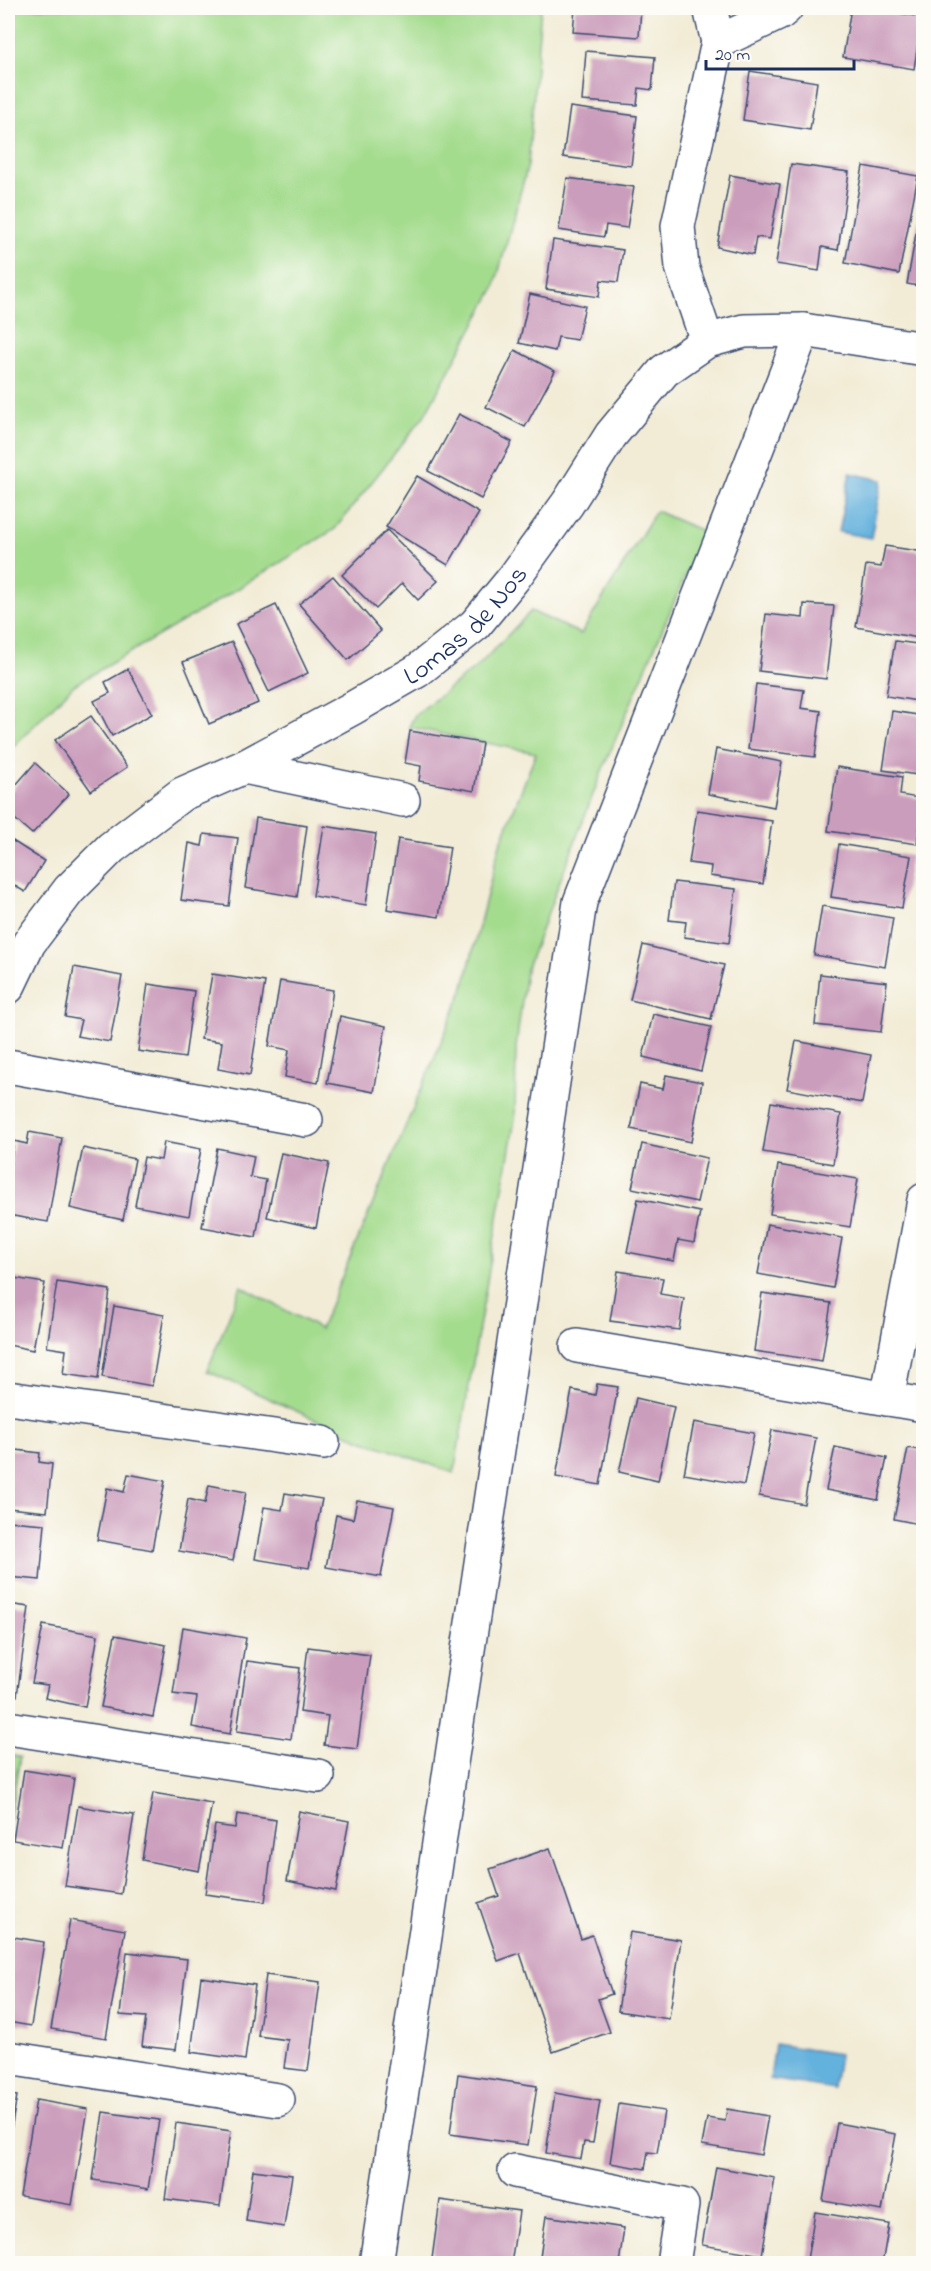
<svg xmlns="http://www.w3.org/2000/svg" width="931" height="2271" viewBox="0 0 931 2271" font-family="'Indie Flower',sans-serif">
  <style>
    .green { fill: #a4dc8e; stroke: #608676; stroke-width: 1.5 }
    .water { fill: #63b1dd; stroke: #3f709e; stroke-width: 1.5 }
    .building { fill: #cb9dbc }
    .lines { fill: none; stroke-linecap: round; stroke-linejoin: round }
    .street-casing { stroke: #3b4b70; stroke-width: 36 }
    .street { stroke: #fff; stroke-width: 33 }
    .labels { text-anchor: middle; stroke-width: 4.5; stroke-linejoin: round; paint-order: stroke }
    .street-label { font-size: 27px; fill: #1b2f5e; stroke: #fdfcf7 }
  </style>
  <rect width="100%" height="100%" fill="#fdfcf7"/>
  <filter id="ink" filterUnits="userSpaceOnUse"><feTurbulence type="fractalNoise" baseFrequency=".0167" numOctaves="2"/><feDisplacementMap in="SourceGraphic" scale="12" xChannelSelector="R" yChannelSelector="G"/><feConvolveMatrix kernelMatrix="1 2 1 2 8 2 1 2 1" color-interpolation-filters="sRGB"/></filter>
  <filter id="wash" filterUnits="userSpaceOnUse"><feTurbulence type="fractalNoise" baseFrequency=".008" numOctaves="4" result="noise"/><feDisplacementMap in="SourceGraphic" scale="24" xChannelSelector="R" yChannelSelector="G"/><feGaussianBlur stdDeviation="1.35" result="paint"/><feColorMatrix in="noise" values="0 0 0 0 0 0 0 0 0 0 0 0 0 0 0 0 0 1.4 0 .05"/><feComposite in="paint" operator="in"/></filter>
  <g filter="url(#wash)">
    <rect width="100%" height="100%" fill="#f2ecd6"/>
    <!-- green -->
    <g class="green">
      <polygon points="8,8 541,8 528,165 494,289 424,416 335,529 221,599 74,685 8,752"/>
      <polygon points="656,511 704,532 602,771 526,970 516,1047 515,1119 454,1473 359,1439 207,1371 241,1286 320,1329 463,990 499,847 536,753 409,727 415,715 480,664 531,611 581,634"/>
      <polygon points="8,1755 20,1757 8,1825"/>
    </g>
    <!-- water -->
    <g class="water">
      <polygon points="850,473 882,480 871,538 838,532"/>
      <polygon points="775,2044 839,2054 834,2089 770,2079"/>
    </g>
    <g id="blocks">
      <!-- building -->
      <g class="building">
        <polygon points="575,8 641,8 639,37 573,32"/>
        <polygon points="851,8 868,8 922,17 914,69 843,57"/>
        <polygon points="586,51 655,57 652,90 639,88 637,105 582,101"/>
        <polygon points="750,71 817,82 810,130 743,120"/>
        <polygon points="570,107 637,116 631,166 563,157"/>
        <polygon points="791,164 849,172 838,250 822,247 819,271 776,264"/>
        <polygon points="863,166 918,176 899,274 845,263"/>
        <polygon points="730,175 780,184 770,239 756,237 753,255 717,247"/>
        <polygon points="567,178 634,187 627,228 606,225 604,237 559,230"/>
        <polygon points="920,211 924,212 924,287 907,284"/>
        <polygon points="553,240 623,250 618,282 601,280 599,297 546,289"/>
        <polygon points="530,294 585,306 577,340 558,337 555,351 519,343"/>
        <polygon points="515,350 555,371 525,427 486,407"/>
        <polygon points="459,414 512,442 481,499 428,471"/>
        <polygon points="417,476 479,513 448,565 386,527"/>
        <polygon points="387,530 438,581 418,600 402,583 376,609 342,575"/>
        <polygon points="885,546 924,552 924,639 856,627 866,565 881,567"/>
        <polygon points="333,576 381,631 348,660 299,604"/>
        <polygon points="804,604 834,606 826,679 759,671 766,614 803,618"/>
        <polygon points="276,605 308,673 269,692 236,624"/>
        <polygon points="895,641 924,645 924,702 886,696"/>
        <polygon points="232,642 258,703 209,724 183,662"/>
        <polygon points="128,669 152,714 112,736 94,701 110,693 105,682"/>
        <polygon points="756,684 804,690 801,708 821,711 815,757 748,749"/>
        <polygon points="892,711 924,716 924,776 883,770"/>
        <polygon points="91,716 127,767 91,791 55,740"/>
        <polygon points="410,731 482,743 474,791 419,781 421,766 405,763"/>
        <polygon points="716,749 782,762 774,807 708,794"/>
        <polygon points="35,763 69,794 32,834 8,813 8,794"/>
        <polygon points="837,767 902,777 900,795 924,799 917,844 828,831"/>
        <polygon points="697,810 772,821 763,884 710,876 711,866 689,863"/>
        <polygon points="256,818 307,826 297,897 245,888"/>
        <polygon points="324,826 376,834 366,905 313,896"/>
        <polygon points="204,834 238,838 229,906 181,900 189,843 202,846"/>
        <polygon points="8,838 44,861 25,892 10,883 8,886"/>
        <polygon points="398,839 450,847 439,917 387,909"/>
        <polygon points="839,844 911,856 902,908 831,897"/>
        <polygon points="674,882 736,889 729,943 684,937 686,922 669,920"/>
        <polygon points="822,906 893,918 885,967 814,955"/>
        <polygon points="643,945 724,965 711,1019 630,1000"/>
        <polygon points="74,967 122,976 110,1042 77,1036 81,1020 65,1017"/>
        <polygon points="212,974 265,982 250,1075 218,1069 222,1042 201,1039"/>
        <polygon points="820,974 887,982 881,1032 815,1025"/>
        <polygon points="280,981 333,990 318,1083 285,1077 289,1050 269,1046"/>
        <polygon points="148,984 194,991 185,1058 138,1051"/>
        <polygon points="653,1014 711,1027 701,1071 643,1057"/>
        <polygon points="340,1016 386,1026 374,1092 327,1083"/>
        <polygon points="796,1041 871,1055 862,1103 787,1089"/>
        <polygon points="666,1075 702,1082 691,1142 631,1129 640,1084 663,1089"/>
        <polygon points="771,1102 841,1114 833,1164 763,1152"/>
        <polygon points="29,1132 62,1138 48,1222 8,1215 8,1178 14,1141 27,1144"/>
        <polygon points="164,1142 201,1149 189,1216 135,1206 144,1157 161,1160"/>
        <polygon points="642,1144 707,1158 697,1202 632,1188"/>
        <polygon points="83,1148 135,1159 123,1220 70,1208"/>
        <polygon points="217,1148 254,1156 250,1177 266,1180 256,1237 202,1227"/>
        <polygon points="281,1153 329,1163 316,1228 267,1217"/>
        <polygon points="778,1165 858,1179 850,1227 770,1214"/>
        <polygon points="638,1199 700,1212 694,1243 678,1240 674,1261 627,1252"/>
        <polygon points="767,1224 842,1238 833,1288 758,1274"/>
        <polygon points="618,1271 663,1278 660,1294 684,1298 679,1330 610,1321"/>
        <polygon points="8,1277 45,1283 33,1350 8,1345"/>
        <polygon points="57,1282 110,1290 98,1379 63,1374 66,1350 47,1347"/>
        <polygon points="762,1293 831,1303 822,1361 754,1351"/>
        <polygon points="114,1306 164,1315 152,1386 102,1377"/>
        <polygon points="597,1384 618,1387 600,1485 556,1477 572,1390 595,1395"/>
        <polygon points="636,1398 674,1407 658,1481 619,1472"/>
        <polygon points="694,1422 754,1433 744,1485 684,1474"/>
        <polygon points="772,1430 816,1438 804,1504 759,1496"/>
        <polygon points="835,1447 887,1458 878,1500 826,1490"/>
        <polygon points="908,1448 924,1451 924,1525 894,1519"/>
        <polygon points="8,1449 40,1453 39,1462 52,1464 47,1512 8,1508"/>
        <polygon points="128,1474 165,1481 152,1550 97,1540 107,1488 124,1492"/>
        <polygon points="209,1485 246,1492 233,1561 179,1551 188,1499 205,1503"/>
        <polygon points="285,1493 322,1499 309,1568 255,1559 264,1507 282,1510"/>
        <polygon points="357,1500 394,1507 381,1577 326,1567 336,1515 353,1519"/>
        <polygon points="8,1521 45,1524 40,1580 8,1577"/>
        <polygon points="8,1604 29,1607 17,1696 8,1695"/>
        <polygon points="43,1625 98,1635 85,1707 45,1698 48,1685 32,1683"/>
        <polygon points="183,1627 246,1638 230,1734 192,1727 197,1697 173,1694"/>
        <polygon points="115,1635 166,1645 153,1717 101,1707"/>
        <polygon points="308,1647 370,1655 357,1749 324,1745 328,1716 300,1712"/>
        <polygon points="247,1661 300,1668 291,1739 237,1731"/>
        <polygon points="24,1770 74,1778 63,1848 13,1840"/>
        <polygon points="153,1793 212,1803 199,1871 142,1860"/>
        <polygon points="78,1806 134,1815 121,1894 65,1886"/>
        <polygon points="299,1811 349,1821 336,1891 287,1881"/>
        <polygon points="237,1814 276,1820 265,1902 205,1894 215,1825 235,1828"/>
        <polygon points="550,1848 581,1939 592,1935 612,1994 598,1999 610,2032 553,2052 520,1953 498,1961 478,1903 499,1896 490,1869"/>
        <polygon points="70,1920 125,1930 106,2038 51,2029"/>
        <polygon points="630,1932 681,1940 669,2019 618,2011"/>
        <polygon points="8,1936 44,1942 31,2026 8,2022"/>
        <polygon points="127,1952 187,1959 176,2050 142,2046 146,2017 120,2015"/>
        <polygon points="266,1975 320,1982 308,2071 284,2068 288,2040 258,2036"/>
        <polygon points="201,1977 255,1985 245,2060 191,2052"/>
        <polygon points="458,2074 537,2086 528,2145 450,2134"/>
        <polygon points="555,2093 600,2101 593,2143 584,2142 581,2159 546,2153"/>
        <polygon points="8,2095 17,2096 9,2141 8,2141"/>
        <polygon points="36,2100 88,2109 72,2205 20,2196"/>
        <polygon points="619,2104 664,2111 657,2153 648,2152 645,2169 610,2163"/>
        <polygon points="727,2109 768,2116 761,2155 702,2145 707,2118 725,2121"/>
        <polygon points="103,2112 159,2120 148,2189 93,2180"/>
        <polygon points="176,2123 231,2131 220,2206 165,2199"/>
        <polygon points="837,2123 896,2134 882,2211 823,2201"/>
        <polygon points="716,2167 775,2178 762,2255 702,2245"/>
        <polygon points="253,2170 292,2175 284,2227 246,2221"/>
        <polygon points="440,2200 519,2211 511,2264 462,2264 432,2259"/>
        <polygon points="815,2212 889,2224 882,2264 826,2264 807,2260"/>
        <polygon points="546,2216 624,2228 619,2264 539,2264"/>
        <polygon points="82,2259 102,2262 102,2264 81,2264"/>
      </g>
    </g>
  </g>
  <g filter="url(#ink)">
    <use href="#blocks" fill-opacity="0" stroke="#3b4b70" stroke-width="1.5"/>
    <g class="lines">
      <!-- street casing -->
      <g class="street-casing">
        <g id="street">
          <polyline points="710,8 718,42"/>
          <polyline points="707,341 682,267 678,226 718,42 780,13 786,8"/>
          <polyline points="244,767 403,800"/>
          <path id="s1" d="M8 987 29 943 69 890 111 848 182 794 244 767 353 708 417 671 475 625 513 579 568 503 611 435 664 371 707 341 744 331 803 330 924 349"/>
          <polyline points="8,1066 306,1120"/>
          <polyline points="577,1346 924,1405"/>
          <polyline points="8,1398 323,1443"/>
          <polyline points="887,1399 924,1200"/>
          <polyline points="8,1728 318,1776"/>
          <polyline points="8,2058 278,2100"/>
          <polyline points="515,2171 682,2205 673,2264"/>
          <polyline points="376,2264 580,902 803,330"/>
        </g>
      </g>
      <!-- street -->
      <use href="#street" class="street"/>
    </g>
  </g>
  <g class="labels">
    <!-- street labels -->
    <g class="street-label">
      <text dy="9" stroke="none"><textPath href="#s1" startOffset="596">Lomas de Nos</textPath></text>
    </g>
  </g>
  <!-- margin -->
  <rect width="931" height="2271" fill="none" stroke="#fdfcf7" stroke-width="30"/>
  <!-- scale -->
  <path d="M706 60v9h148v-9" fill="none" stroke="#1b2f5e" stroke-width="3"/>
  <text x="715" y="60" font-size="18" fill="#1b2f5e" stroke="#fdfcf7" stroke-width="4.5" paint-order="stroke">20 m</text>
</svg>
